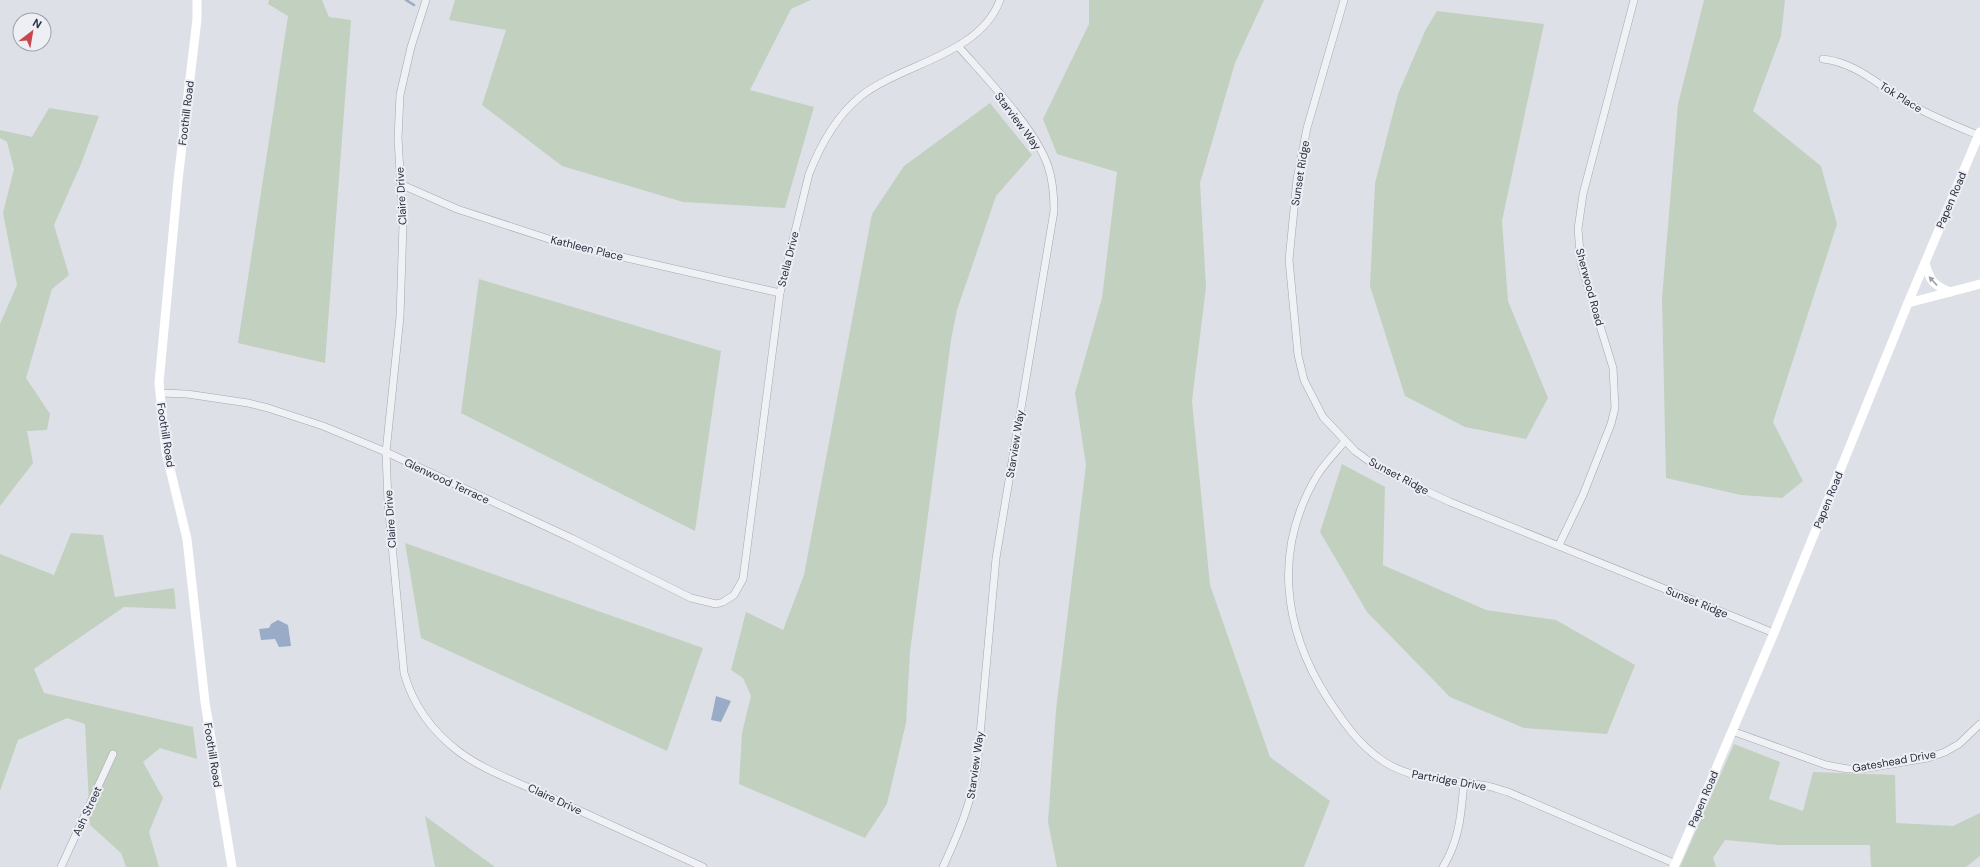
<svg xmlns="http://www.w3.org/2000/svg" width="1980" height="867" viewBox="0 0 1980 867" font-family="'DM Sans',sans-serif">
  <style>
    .green { fill: #c2d0bf }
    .water { fill: #99abc6 }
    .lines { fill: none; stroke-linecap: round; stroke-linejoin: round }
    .stream { stroke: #99abc6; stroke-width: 2.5 }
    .street-casing { stroke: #a4a7b1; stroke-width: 8 }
    .street { stroke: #f0f1f5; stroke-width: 7 }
    .secondary { stroke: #fff; stroke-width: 9 }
    .oneway { fill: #9ea0a8 }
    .labels { text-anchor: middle; stroke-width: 4; stroke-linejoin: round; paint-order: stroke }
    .street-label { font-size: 11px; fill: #282d3d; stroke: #edeff5 }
  </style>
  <rect width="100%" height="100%" fill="#dee0e7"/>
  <!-- green -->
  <g class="green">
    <polygon points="269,0 322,0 329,17 351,20 325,363 238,343 288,16 268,4"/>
    <polygon points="455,0 811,0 791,9 750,90 814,107 785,208 683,202 562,166 482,105 506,30 449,20"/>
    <polygon points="1089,0 1264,0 1235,63 1200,183 1206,287 1192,401 1210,585 1270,757 1330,801 1304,867 1057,867 1048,822 1056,710 1086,465 1075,393 1102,298 1117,172 1057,154 1043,119 1089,24"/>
    <polygon points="1704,0 1785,0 1781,36 1753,111 1821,166 1837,224 1773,422 1803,481 1782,498 1741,495 1666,478 1662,299 1678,104"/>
    <polygon points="1437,11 1544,24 1502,221 1508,301 1548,398 1526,439 1465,427 1405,396 1370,286 1375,183 1398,94 1426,29"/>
    <polygon points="990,103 1032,155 996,196 957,310 951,340 910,652 906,723 887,804 865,838 739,784 742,733 751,696 743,678 731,670 746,612 783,630 804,575 872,214 904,166"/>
    <polygon points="49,108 99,116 81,164 54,225 69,275 52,289 26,378 50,414 47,430 27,431 33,463 0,506 0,324 17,285 3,213 14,169 7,142 0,138 0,130 32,137"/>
    <polygon points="479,279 721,351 695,531 461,413"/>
    <polygon points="1342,464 1385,487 1383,565 1486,610 1556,620 1635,665 1607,734 1524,728 1450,697 1367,612 1320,532"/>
    <polygon points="71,533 103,535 115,597 174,588 176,609 124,607 34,669 44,693 193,727 197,759 160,748 143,762 163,798 149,832 159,867 126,867 121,853 90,825 85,724 67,718 18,740 0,791 0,554 54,575"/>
    <polygon points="405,543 703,648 667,751 421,638"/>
    <polygon points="1734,744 1780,762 1769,799 1803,811 1813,772 1895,775 1896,823 1953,826 1980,813 1980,856 1966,867 1871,867 1870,845 1779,845 1725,840 1713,858 1716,867 1680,867"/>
    <polygon points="425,816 495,867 435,867"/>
  </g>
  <!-- water -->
  <g class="water">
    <polygon points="278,620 288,625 291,646 279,647 275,639 261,640 259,629 269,628 271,624"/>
    <polygon points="716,696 731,701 721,722 711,720"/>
  </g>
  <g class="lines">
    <!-- stream -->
    <polyline class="stream" points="406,0 414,5"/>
    <!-- street casing -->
    <g class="street-casing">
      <g id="street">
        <path d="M426 0 411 47 400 95 398 138 403 224 400 317 386 452 388 502 404 673C413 705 432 731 458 751 483 770 515 781 543 794 596 818 650 843 703 867"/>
        <polyline points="1344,0 1307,128 1297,179 1289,260 1298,355 1304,380 1323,417 1355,451 1380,469 1450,502 1774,633"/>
        <path d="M1823 59C1859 63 1882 89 1912 105 1933 117 1956 126 1978 135"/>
        <polyline points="400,184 457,209 561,243 780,293"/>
        <path d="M160 393 187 394 248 403 268 408 323 426 386 452 573 539 691 598 716 604 723 602 734 595 743 579 780 293 809 174C820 146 836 116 861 96 903 63 980 55 1000 0"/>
        <path d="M1345 441C1336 452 1326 462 1318 474 1273 548 1282 627 1328 699 1344 723 1359 745 1383 761 1411 780 1450 780 1482 785 1491 786 1500 790 1508 792L1676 864"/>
        <polyline points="1559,545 1583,495 1611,424 1615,408 1613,368 1581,264 1578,229 1583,194 1634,0"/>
        <polyline points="1732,731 1826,765 1848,769 1861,769 1928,758 1945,752 1959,744 1980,724"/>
        <polyline points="61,867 113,754"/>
        <path d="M943 867C958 834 971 804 977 768L996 558 1054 211C1054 196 1053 181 1048 166 1035 128 985 77 958 46"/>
        <path d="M1443 867C1460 839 1461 814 1464 782"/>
      </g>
    </g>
    <!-- street -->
    <use href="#street" class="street"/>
    <!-- secondary -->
    <g class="secondary">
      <polyline points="197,0 197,19 178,180 159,383 166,452 187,539 205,702 232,867"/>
      <path d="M1925 263C1930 281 1933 285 1950 292"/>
      <polyline points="1908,303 1980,284"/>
      <polyline points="1674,867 1774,633 1908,303 1980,132"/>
    </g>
  </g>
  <!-- one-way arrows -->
  <defs><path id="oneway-solid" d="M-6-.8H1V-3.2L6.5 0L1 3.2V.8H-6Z"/></defs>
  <use class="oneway" href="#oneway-solid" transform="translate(1933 281) rotate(-133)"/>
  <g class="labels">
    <!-- street labels -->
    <g class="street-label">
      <text transform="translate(1901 97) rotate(32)" y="4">Tok Place</text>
      <text transform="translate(186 113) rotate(-83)" y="4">Foothill Road</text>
      <text transform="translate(1018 121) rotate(53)" y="4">Starview Way</text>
      <text transform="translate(1300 173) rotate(-81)" y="4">Sunset Ridge</text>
      <text transform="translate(401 196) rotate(-93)" y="4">Claire Drive</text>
      <text transform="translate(1951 200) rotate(-67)" y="4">Papen Road</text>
      <text transform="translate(587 248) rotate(14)" y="4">Kathleen Place</text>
      <text transform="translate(788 259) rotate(-76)" y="4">Stella Drive</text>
      <text transform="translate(1590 287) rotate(75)" y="4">Sherwood Road</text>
      <text transform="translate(166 435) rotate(81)" y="4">Foothill Road</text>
      <text transform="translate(1015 444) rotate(-81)" y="4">Starview Way</text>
      <text transform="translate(1399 476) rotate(28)" y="4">Sunset Ridge</text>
      <text transform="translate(447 481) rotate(25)" y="4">Glenwood Terrace</text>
      <text transform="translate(1828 500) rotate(-68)" y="4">Papen Road</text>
      <text transform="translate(390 519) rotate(-94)" y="4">Claire Drive</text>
      <text transform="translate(1697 602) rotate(22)" y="4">Sunset Ridge</text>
      <text transform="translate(213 755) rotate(81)" y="4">Foothill Road</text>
      <text transform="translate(1894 761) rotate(-10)" y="4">Gateshead Drive</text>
      <text transform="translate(975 765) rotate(-82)" y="4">Starview Way</text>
      <text transform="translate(1449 780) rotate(10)" y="4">Partridge Drive</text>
      <text transform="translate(555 799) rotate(25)" y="4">Claire Drive</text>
      <text transform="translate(1703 799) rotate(-67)" y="4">Papen Road</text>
      <text transform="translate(87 811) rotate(-65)" y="4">Ash Street</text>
    </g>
  </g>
  <!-- north arrow -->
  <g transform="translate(32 32) rotate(31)"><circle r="19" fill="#edeff5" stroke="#9ea1ab"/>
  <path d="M0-3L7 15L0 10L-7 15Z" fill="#c9464d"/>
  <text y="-6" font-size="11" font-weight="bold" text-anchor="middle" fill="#282d3d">N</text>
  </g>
</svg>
